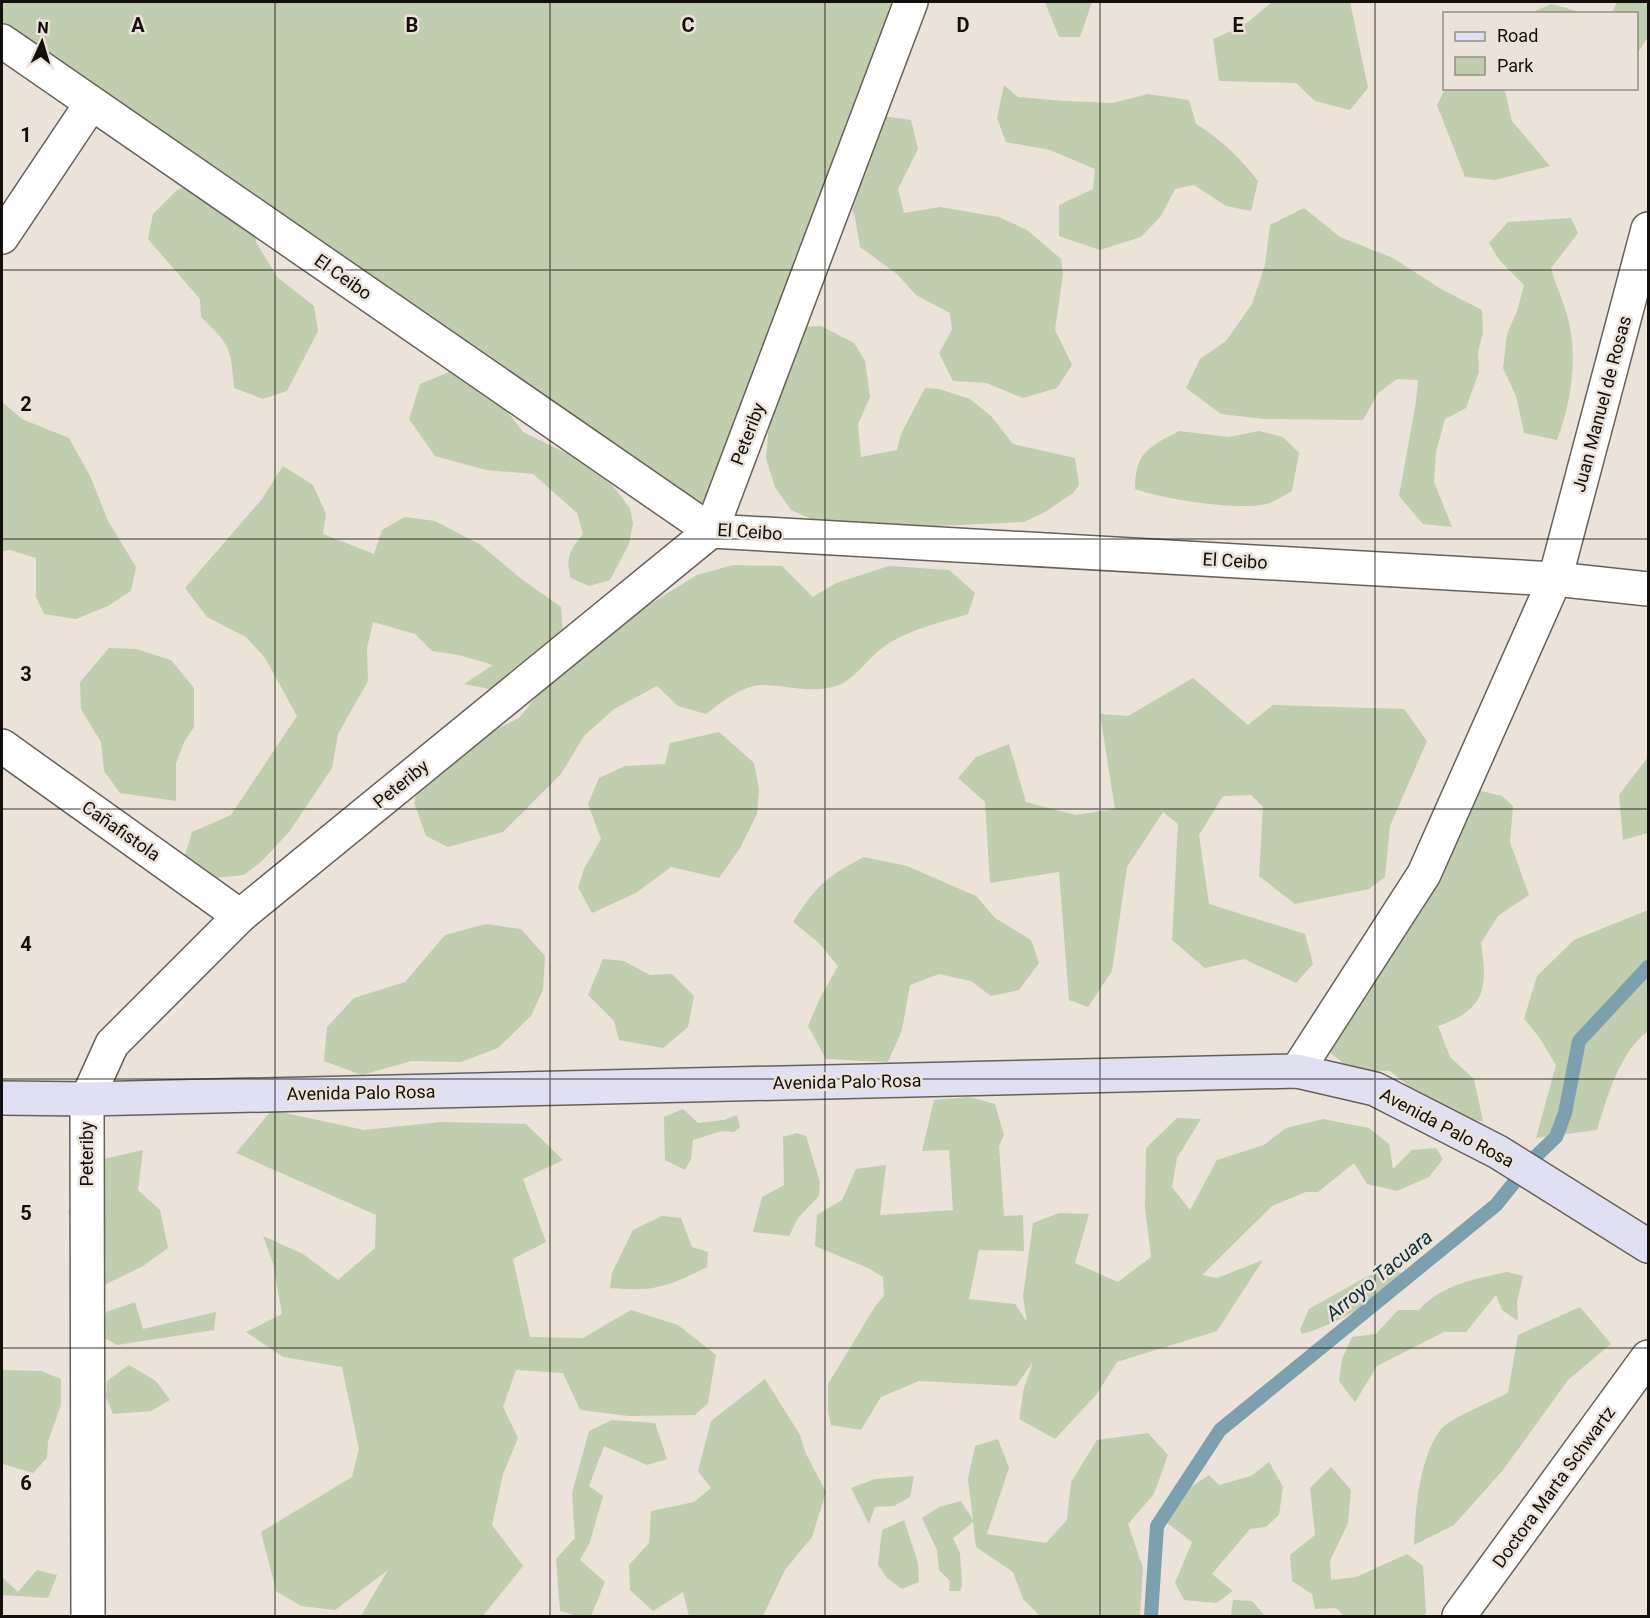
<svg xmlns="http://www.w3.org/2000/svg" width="1650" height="1618" viewBox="0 0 1650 1618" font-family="Roboto,sans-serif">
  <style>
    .green { fill: #c0cdaf }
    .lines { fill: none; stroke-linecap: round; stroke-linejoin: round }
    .stream { stroke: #7ca0ad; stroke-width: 14 }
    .street-casing { stroke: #686159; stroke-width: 36 }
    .secondary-casing { stroke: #686159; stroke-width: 36 }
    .street { stroke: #fff; stroke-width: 33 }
    .secondary { stroke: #e1e0f2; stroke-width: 33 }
    .grid { fill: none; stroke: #120f0c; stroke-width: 1.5; stroke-opacity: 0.55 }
    .labels { text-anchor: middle; stroke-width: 5; stroke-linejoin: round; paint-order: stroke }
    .street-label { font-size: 18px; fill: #120f0c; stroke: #ebe2d9 }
    .water-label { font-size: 20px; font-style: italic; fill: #0e323d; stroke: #ebe2d9 }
    .grid-label { font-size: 20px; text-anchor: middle; font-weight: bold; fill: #120f0c; stroke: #ebe2d9; stroke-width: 5; stroke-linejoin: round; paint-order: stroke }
  </style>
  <rect width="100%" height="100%" fill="#ebe2d9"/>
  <!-- green -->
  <g class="green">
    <path d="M2 2H911L869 114 911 120 918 149 898 189 904 213 940 207 999 217 1027 230 1061 259 1063 274 1055 330 1072 365 1057 388 1023 398 986 383 953 381 939 353 952 330 950 313 916 295 897 274 860 247 855 217 843 184 799 327 821 326 854 343 865 361 870 397 858 424 861 457 897 450 901 434 925 388 939 389 970 399 991 416 1013 444 1075 458 1079 485 1073 493 1045 512 1024 522 938 526 905 534 825 525 791 510 775 487 766 458 772 392 711 531 256 218V242L277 277 314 306 318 331 287 391 263 399 234 388C231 347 230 345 201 317L200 299 148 239 153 214 177 190 200 180 2 41Z"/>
    <polygon points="1045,2 1092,2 1080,37 1059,37"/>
    <polygon points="1272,2 1350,2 1368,88 1350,110 1315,101 1296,83 1219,81 1213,39 1243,26"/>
    <polygon points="1617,2 1648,2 1648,37 1637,54 1636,14 1612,13"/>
    <polygon points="1551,4 1584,13 1531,13"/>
    <path d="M1004 85 1018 97 1065 101 1113 103 1148 94 1189 100 1196 124C1222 140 1240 158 1258 181L1251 211 1226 206 1194 185 1175 189 1161 216 1141 237 1100 250 1059 236V205L1093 189 1095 169 1050 150 1006 142 997 118Z"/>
    <polygon points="1445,89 1507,89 1505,91 1512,121 1550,166 1495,180 1465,177 1437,105"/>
    <polygon points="1304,208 1340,237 1393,258 1441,289 1482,310 1483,333 1478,351 1479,372 1466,408 1445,419 1436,452 1434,482 1452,527 1423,524 1399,496 1416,402 1418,380 1397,379 1378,393 1363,420 1263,419 1221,414 1186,388 1200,359 1226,341 1252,304 1265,265 1270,225"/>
    <path d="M1571 218 1578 233 1551 268C1555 284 1562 297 1566 312 1579 353 1572 400 1557 440L1524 433 1516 396 1503 368 1507 334 1517 311 1524 285 1500 261 1489 243 1508 222Z"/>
    <path d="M449 372 495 395 523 432 574 457 612 485 630 508 633 523 629 544 610 580 589 586 571 578C565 559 570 549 583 534L577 513 533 474 486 470 435 456 409 419 420 384Z"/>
    <polygon points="2,402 22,419 69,438 91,478 108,521 136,567 131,591 108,606 76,619 44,614 36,597 36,558 10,550 2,551"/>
    <path d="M1179 431 1229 437 1259 431 1283 437 1299 453 1292 491C1284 495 1275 502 1266 504 1239 511 1162 499 1135 489 1135 452 1149 447 1179 431Z"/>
    <polygon points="283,466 313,485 326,514 323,534 374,554 382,530 405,517 435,521 481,545 520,578 561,607 563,635 494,690 464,684 493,665 459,655 432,651 415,634 373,622 367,648 368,681 338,734 332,768 289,832 261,862 244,875 214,878 181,869 192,832 231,815 297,716 265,658 246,637 207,617 185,588 262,499"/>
    <path d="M733 565 782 566 813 597 836 583 889 566 949 570 975 593 968 614C940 623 906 630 882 648 867 659 855 680 836 686 813 694 786 685 762 685 741 686 722 702 706 714L678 706 657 686 614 709 584 736 561 774 503 832 448 847 426 836 414 803 426 765 519 718 574 651 697 575Z"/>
    <polygon points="109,648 136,649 171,660 194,688 194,727 184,742 176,763 176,801 120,793 104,771 101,742 81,709 80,682"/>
    <polygon points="1193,678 1248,725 1273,705 1404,709 1427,741 1390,826 1385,877 1369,889 1295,904 1259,876 1263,807 1251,795 1223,796 1199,835 1209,904 1305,934 1313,964 1296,983 1244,959 1205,968 1172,940 1178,824 1163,812 1127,867 1112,971 1088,1007 1069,1000 1059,872 990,883 985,802 958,778 976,757 1009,744 1026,802 1075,815 1115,809 1100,714 1128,716"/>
    <polygon points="719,732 754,763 759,789 757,814 740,848 719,878 671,867 636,893 592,913 578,887 584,869 601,839 588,804 599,778 625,766 665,764 670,743"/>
    <polygon points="1648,757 1648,833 1623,840 1619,795"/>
    <path d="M1481 791 1502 796 1513 806 1510 842 1529 895 1498 916 1481 943C1488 989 1485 1010 1438 1026L1450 1057 1474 1079 1483 1121 1450 1119 1390 1071 1351 1070 1318 1042 1317 1007 1343 971 1444 812Z"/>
    <path d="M864 857 907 866 976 896 995 918 1031 940 1039 963 1019 990 991 996 971 981 939 974 910 985 902 1030 888 1062 826 1059 808 1026 820 998 838 966 819 943 793 922C815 887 827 876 864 857Z"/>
    <path d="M1648 910V1031C1619 1053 1608 1095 1597 1130L1536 1138 1556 1065 1539 1037 1524 1019 1537 976 1574 940Z"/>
    <polygon points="486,924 521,929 545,956 543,990 531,1016 498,1048 461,1062 411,1061 362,1075 324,1061 327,1027 354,998 405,982 445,935"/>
    <polygon points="603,959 624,961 650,975 672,974 694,996 688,1027 663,1048 619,1040 614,1021 588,995"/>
    <polygon points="970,1097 995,1104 1004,1135 999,1146 1004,1216 1023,1215 1024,1251 979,1250 969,1299 1015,1304 1027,1322 1023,1296 1033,1223 1059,1213 1089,1214 1075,1263 1118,1282 1151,1257 1145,1208 1146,1148 1177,1118 1201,1119 1177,1158 1172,1187 1190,1210 1217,1160 1264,1145 1286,1128 1323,1119 1369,1128 1389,1144 1393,1169 1412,1150 1436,1148 1443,1159 1429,1177 1397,1191 1367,1184 1354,1163 1318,1192 1306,1192 1272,1206 1202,1275 1217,1278 1263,1260 1217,1331 1117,1362 1096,1395 1055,1439 1019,1419 1024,1388 1033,1362 1016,1386 919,1381 881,1397 861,1430 831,1425 828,1411 828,1384 876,1305 884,1296 883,1277 868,1268 815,1246 817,1215 842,1200 856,1169 886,1165 880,1215 953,1210 949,1150 922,1151 934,1100"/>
    <polygon points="683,1109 698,1123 724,1120 737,1115 740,1127 734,1132 721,1131 693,1140 691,1159 685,1170 665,1160 664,1117"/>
    <polygon points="272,1110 364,1130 441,1122 526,1124 563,1160 523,1179 546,1242 513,1259 530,1337 583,1338 631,1310 678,1325 716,1355 708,1403 695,1415 629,1416 580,1410 563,1373 516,1370 503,1407 518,1438 503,1474 492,1525 523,1566 483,1616 361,1616 388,1570 335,1610 301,1606 276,1591 261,1532 352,1477 359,1449 342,1367 283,1357 246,1332 282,1314 273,1263 263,1236 303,1254 338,1280 375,1248 376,1215 236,1153"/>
    <polygon points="797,1133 806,1136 820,1182 819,1196 798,1218 789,1236 753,1232 762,1197 784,1185 783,1137"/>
    <polygon points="143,1150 138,1190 160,1210 168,1248 143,1266 106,1284 87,1265 100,1234 68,1212 87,1163"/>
    <path d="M662 1216 681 1218 692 1247 708 1252 707 1267C667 1287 654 1292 610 1288L612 1273 633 1230Z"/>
    <path d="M1391 1269 1403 1274C1377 1300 1338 1324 1302 1334L1300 1330 1309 1309 1366 1277Z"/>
    <path d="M1507 1272 1523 1276 1517 1302 1518 1321 1502 1310 1496 1295 1466 1332H1444L1377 1366 1355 1402 1339 1381 1342 1359 1352 1337 1376 1334 1398 1310H1419C1442 1284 1475 1279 1507 1272Z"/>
    <polygon points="135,1302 143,1329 216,1312 214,1330 117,1345 103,1337 106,1312"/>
    <path d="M1580 1307 1611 1344 1568 1380 1503 1470 1454 1525 1414 1545C1415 1511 1419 1456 1442 1428 1450 1419 1494 1400 1508 1393L1518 1335Z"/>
    <polygon points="129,1365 156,1381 170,1400 151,1411 113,1414 106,1397 107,1381"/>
    <polygon points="2,1370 41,1371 61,1379 61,1405 48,1441 47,1458 33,1473 3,1464"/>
    <polygon points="765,1379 800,1435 806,1454 826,1492 812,1537 785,1570 763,1616 689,1616 683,1592 653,1611 630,1590 629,1565 649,1543 651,1511 694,1502 711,1488 698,1471 711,1421"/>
    <polygon points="612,1420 655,1423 667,1459 647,1465 604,1446 589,1486 603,1496 590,1542 580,1560 605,1582 591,1616 577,1616 560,1611 556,1559 575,1538 572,1493 589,1431"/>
    <polygon points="1148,1433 1168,1455 1154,1494 1128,1524 1143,1568 1140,1616 1040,1616 1023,1599 1013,1572 976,1547 973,1522 953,1538 960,1553 962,1586 960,1591 949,1591 950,1581 939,1570 937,1550 922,1518 939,1507 961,1501 973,1520 968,1479 975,1446 998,1439 1009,1468 987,1534 1046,1543 1067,1520 1071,1482 1097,1440"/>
    <polygon points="1269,1462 1283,1487 1279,1515 1266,1527 1250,1529 1212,1574 1233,1591 1216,1603 1184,1600 1175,1583 1192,1542 1166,1522 1176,1497 1209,1475 1219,1485 1251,1476"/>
    <polygon points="1331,1467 1351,1490 1348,1523 1330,1561 1331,1580 1356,1577 1407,1554 1423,1566 1426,1613 1423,1616 1344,1616 1336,1608 1315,1609 1312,1594 1292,1581 1290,1555 1315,1535 1310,1488"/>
    <polygon points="914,1476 910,1497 894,1506 875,1507 869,1524 851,1488 875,1479"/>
    <polygon points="904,1520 918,1563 919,1582 902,1589 887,1578 878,1565 882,1530"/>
    <polygon points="37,1570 57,1575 48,1598 2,1595 2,1577 18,1592"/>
    <polygon points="1233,1600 1252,1601 1265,1616 1231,1616"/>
  </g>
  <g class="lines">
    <!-- stream -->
    <polyline class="stream" points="1151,1616 1157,1526 1220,1430 1496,1205 1534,1158 1556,1137 1565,1113 1579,1041 1648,967"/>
    <!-- street casing -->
    <g class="street-casing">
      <g id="street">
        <polyline points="2,41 711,531 1555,579 1648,589"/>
        <polyline points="2,237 91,104"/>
        <polyline points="2,746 240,916"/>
        <polyline points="1297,1071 1424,874 1555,579 1648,229"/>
        <polyline points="88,1616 87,1099 112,1044 240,916 711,531 911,2"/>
        <polyline points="1459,1616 1648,1357"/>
      </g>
    </g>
    <!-- secondary casing -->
    <g class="secondary-casing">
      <polyline id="secondary" points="2,1098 87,1099 1297,1071 1375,1089 1498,1152 1648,1246"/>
    </g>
    <!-- street -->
    <use href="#street" class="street"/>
    <!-- secondary -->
    <use href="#secondary" class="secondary"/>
  </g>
  <!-- grid -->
  <path class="grid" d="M275 2V1616M550 2V1616M825 2V1616M1100 2V1616M1375 2V1616M2 270H1648M2 539H1648M2 809H1648M2 1079H1648M2 1348H1648"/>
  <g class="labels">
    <!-- street labels -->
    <g class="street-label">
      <text transform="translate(343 277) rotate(35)" y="6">El Ceibo</text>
      <text transform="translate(1602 404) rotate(-75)" y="6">Juan Manuel de Rosas</text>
      <text transform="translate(748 434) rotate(-69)" y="6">Peteriby</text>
      <text transform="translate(750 532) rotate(4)" y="6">El Ceibo</text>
      <text transform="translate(1235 561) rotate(3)" y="6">El Ceibo</text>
      <text transform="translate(401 784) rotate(-39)" y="6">Peteriby</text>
      <text transform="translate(121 831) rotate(35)" y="6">Cañafistola</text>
      <text transform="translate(847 1082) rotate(-1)" y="6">Avenida Palo Rosa</text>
      <text transform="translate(361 1093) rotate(-1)" y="6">Avenida Palo Rosa</text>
      <text transform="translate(1447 1128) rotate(28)" y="6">Avenida Palo Rosa</text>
      <text transform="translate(87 1154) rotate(-90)" y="6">Peteriby</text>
      <text transform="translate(1554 1487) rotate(-54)" y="6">Doctora Marta Schwartz</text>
    </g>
    <!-- water labels -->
    <g class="water-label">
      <text transform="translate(1379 1275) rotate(-39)" y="7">Arroyo Tacuara</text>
    </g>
  </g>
  <g class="grid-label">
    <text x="138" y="32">A</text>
    <text x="412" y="32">B</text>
    <text x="688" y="32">C</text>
    <text x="963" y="32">D</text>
    <text x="1238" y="32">E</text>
    <text x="26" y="142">1</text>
    <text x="26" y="411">2</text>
    <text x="26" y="681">3</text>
    <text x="26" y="951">4</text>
    <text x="26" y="1220">5</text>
    <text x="26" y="1490">6</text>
  </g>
  <!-- border -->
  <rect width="1650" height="1618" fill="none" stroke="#120f0c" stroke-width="6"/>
  <!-- legend -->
  <rect x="1443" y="12" width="195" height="78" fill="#ebe2d9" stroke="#948e87" stroke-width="1.5"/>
  <rect x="1455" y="32" width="30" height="9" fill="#e1e0f2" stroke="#948e87" stroke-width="1.5"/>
  <text x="1497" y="42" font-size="18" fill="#120f0c">Road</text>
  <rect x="1455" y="57" width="30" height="18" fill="#c0cdaf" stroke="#948e87" stroke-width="1.5"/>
  <text x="1497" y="72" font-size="18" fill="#120f0c">Park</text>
  <!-- north arrow -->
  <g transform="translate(42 42) rotate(4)" stroke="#ebe2d9" stroke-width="4.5" paint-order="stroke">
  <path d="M0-4.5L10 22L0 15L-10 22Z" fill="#120f0c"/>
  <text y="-9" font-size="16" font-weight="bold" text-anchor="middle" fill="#120f0c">N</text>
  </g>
</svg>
